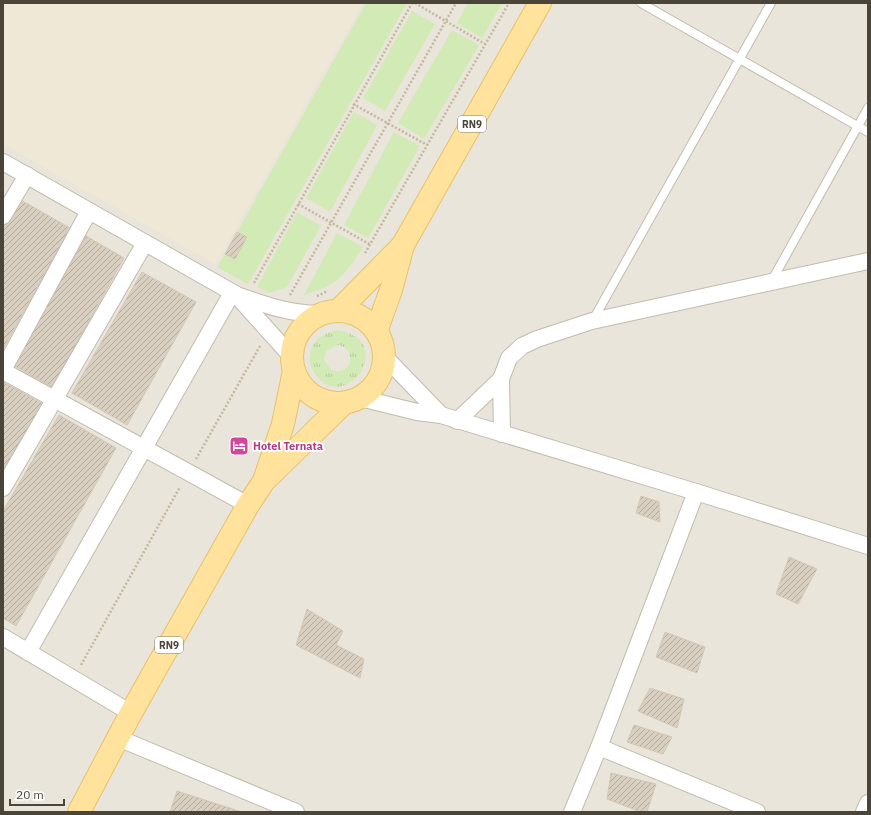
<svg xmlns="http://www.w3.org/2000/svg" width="871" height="815" viewBox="0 0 871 815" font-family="'IBM Plex Sans',sans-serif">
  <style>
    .residential { fill: #eae5da }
    .education { fill: #efe8d6 }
    .grass { fill: url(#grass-tufts); fill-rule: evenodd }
    .park { fill: #d2eab5 }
    .building { fill: url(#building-hatch); stroke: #d3c7b4 }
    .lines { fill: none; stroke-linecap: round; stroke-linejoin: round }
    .lane-casing { stroke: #c2bbae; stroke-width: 10 }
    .street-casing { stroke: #c2bbae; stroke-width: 18 }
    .primary-casing { stroke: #e6c16a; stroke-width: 24 }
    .path { stroke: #c4b79f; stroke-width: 2.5; stroke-dasharray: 2 2; stroke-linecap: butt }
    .lane { stroke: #fff; stroke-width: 8 }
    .street { stroke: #fff; stroke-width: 16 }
    .primary { stroke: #ffe39c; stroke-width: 22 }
    .labels { text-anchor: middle; stroke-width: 3.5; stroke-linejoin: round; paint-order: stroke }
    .shield { fill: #fff; stroke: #817c74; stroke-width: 1 }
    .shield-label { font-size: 10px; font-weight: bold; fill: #4b4439 }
    .hotel-label { font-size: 11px; font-weight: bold; fill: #b23c85; stroke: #fff; text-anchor: start }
  </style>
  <defs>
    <pattern id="grass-tufts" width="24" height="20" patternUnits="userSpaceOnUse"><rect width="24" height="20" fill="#d2eab5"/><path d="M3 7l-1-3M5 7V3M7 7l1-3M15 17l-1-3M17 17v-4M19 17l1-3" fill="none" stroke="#b6ca9c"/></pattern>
    <pattern id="building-hatch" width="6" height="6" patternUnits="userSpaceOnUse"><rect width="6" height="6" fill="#d8cfc1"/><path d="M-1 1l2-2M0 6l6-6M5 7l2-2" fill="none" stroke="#b1aa9e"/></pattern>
  </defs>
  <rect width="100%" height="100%" fill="#f6f3ec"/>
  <!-- residential -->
  <rect class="residential" x="3" y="3" width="865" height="809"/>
  <!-- education -->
  <polygon class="education" points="3,3 363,3 215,264 3,144"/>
  <!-- grass -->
  <path class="grass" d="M338 330C400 342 344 416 315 374 301 353 316 333 338 330ZM337 345C358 347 353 377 331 370L324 360 326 351Z"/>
  <!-- park -->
  <g class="park">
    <polygon points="366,3 407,3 248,284 217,267 225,254 235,259 247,237 237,232"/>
    <polygon points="468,3 502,3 482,38 457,23"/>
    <polygon points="412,11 435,24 385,111 363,98"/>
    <polygon points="452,30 479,45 424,139 398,123"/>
    <polygon points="354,112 377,125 330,212 306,198"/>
    <polygon points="394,132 420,146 368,238 344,225"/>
    <polygon points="297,212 321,226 287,287 270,293 257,287"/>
    <path d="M337 233 363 247C344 276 338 285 304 295Z"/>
  </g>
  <!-- building -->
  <g class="building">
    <polygon points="19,199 70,228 3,349 3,229"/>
    <polygon points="237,232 247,237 235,259 225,254"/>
    <polygon points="86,236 124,258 52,387 13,365"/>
    <polygon points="142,272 196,302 127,425 72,393"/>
    <polygon points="3,382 43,404 3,471"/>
    <polygon points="59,415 116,448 16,626 3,618 3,511"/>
    <polygon points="641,496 659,502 660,522 636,513"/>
    <polygon points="789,557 817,569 798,604 776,594"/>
    <polygon points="307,609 343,631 336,645 364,659 360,678 296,645"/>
    <polygon points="665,632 705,647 697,673 656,657"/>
    <polygon points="650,688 684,699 677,728 638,711"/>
    <polygon points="634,725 672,737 663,754 627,742"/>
    <polygon points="611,773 656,784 647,812 641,812 607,799"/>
    <polygon points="177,791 242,812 170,812"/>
  </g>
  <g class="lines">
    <!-- lane casing -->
    <g class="lane-casing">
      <g id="lane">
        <polyline points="641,3 868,132"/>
        <polyline points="771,282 868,108"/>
        <polyline points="593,320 771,3"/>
      </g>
    </g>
    <!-- street casing -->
    <g class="street-casing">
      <g id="street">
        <path d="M3 162 237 295C265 305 290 314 320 314"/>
        <polyline points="3,216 27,175"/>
        <polyline points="238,297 291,356"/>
        <polyline points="385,357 441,415"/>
        <polyline points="3,370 89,211"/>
        <polyline points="3,371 248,505"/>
        <polyline points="501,379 502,434"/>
        <polyline points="360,398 417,412 441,415 696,492 599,747 572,812"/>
        <polyline points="457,421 501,379 509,358 522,346 537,339 592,321 868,261"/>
        <polyline points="3,488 145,243"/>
        <polyline points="696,492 868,546"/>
        <polyline points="3,637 131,713"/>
        <polyline points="28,652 232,293"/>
        <polyline points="118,738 296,812"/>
        <polyline points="599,747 757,812"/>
        <polyline points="864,812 868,803"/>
      </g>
    </g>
    <!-- primary casing -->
    <g class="primary-casing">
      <g id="primary">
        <polyline points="339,310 403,245"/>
        <circle cx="338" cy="357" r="46"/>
        <polyline points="377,329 391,290 403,245 540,3"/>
        <polyline points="265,478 283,424 294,371"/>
        <polyline points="79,812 131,713 248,505 264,481 344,403"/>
      </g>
    </g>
    <!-- path -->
    <g class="path">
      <polyline points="415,3 485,44"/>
      <polyline points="353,104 427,145"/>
      <polyline points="298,204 371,245"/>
      <polyline points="365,253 509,3"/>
      <polyline points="254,283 412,3"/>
      <polyline points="290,295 456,3"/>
      <polyline points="317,296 328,291"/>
      <polyline points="196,459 260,346"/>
      <polyline points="81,665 180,487"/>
    </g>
    <!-- lane -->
    <use href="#lane" class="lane"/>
    <!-- street -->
    <use href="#street" class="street"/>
    <!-- primary -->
    <use href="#primary" class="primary"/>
  </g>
  <!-- icons -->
  <defs>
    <g id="hotel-square" transform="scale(1)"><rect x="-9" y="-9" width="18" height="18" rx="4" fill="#d1479c" stroke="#fff"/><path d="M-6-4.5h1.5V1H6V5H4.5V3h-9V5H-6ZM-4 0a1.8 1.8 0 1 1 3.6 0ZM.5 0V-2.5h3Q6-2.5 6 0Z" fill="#fff"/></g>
  </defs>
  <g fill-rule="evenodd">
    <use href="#hotel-square" x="239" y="446"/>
  </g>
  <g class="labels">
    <!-- shield labels -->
    <g class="shield">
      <rect x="458" y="116" width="28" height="16" rx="3"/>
      <rect x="155" y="637" width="28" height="16" rx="3"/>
    </g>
    <g class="shield-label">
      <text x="472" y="128">RN9</text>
      <text x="169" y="649">RN9</text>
    </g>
    <!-- hotel labels -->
    <g class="hotel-label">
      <text x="253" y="450">Hotel Ternata</text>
    </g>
  </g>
  <!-- border -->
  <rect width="871" height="815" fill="none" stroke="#4b4439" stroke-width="8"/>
  <!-- scale -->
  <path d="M10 799v6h54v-6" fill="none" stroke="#4b4439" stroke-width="2"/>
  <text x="16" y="799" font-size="12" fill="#4b4439" stroke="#ffffff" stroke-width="3" paint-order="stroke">20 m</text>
</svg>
